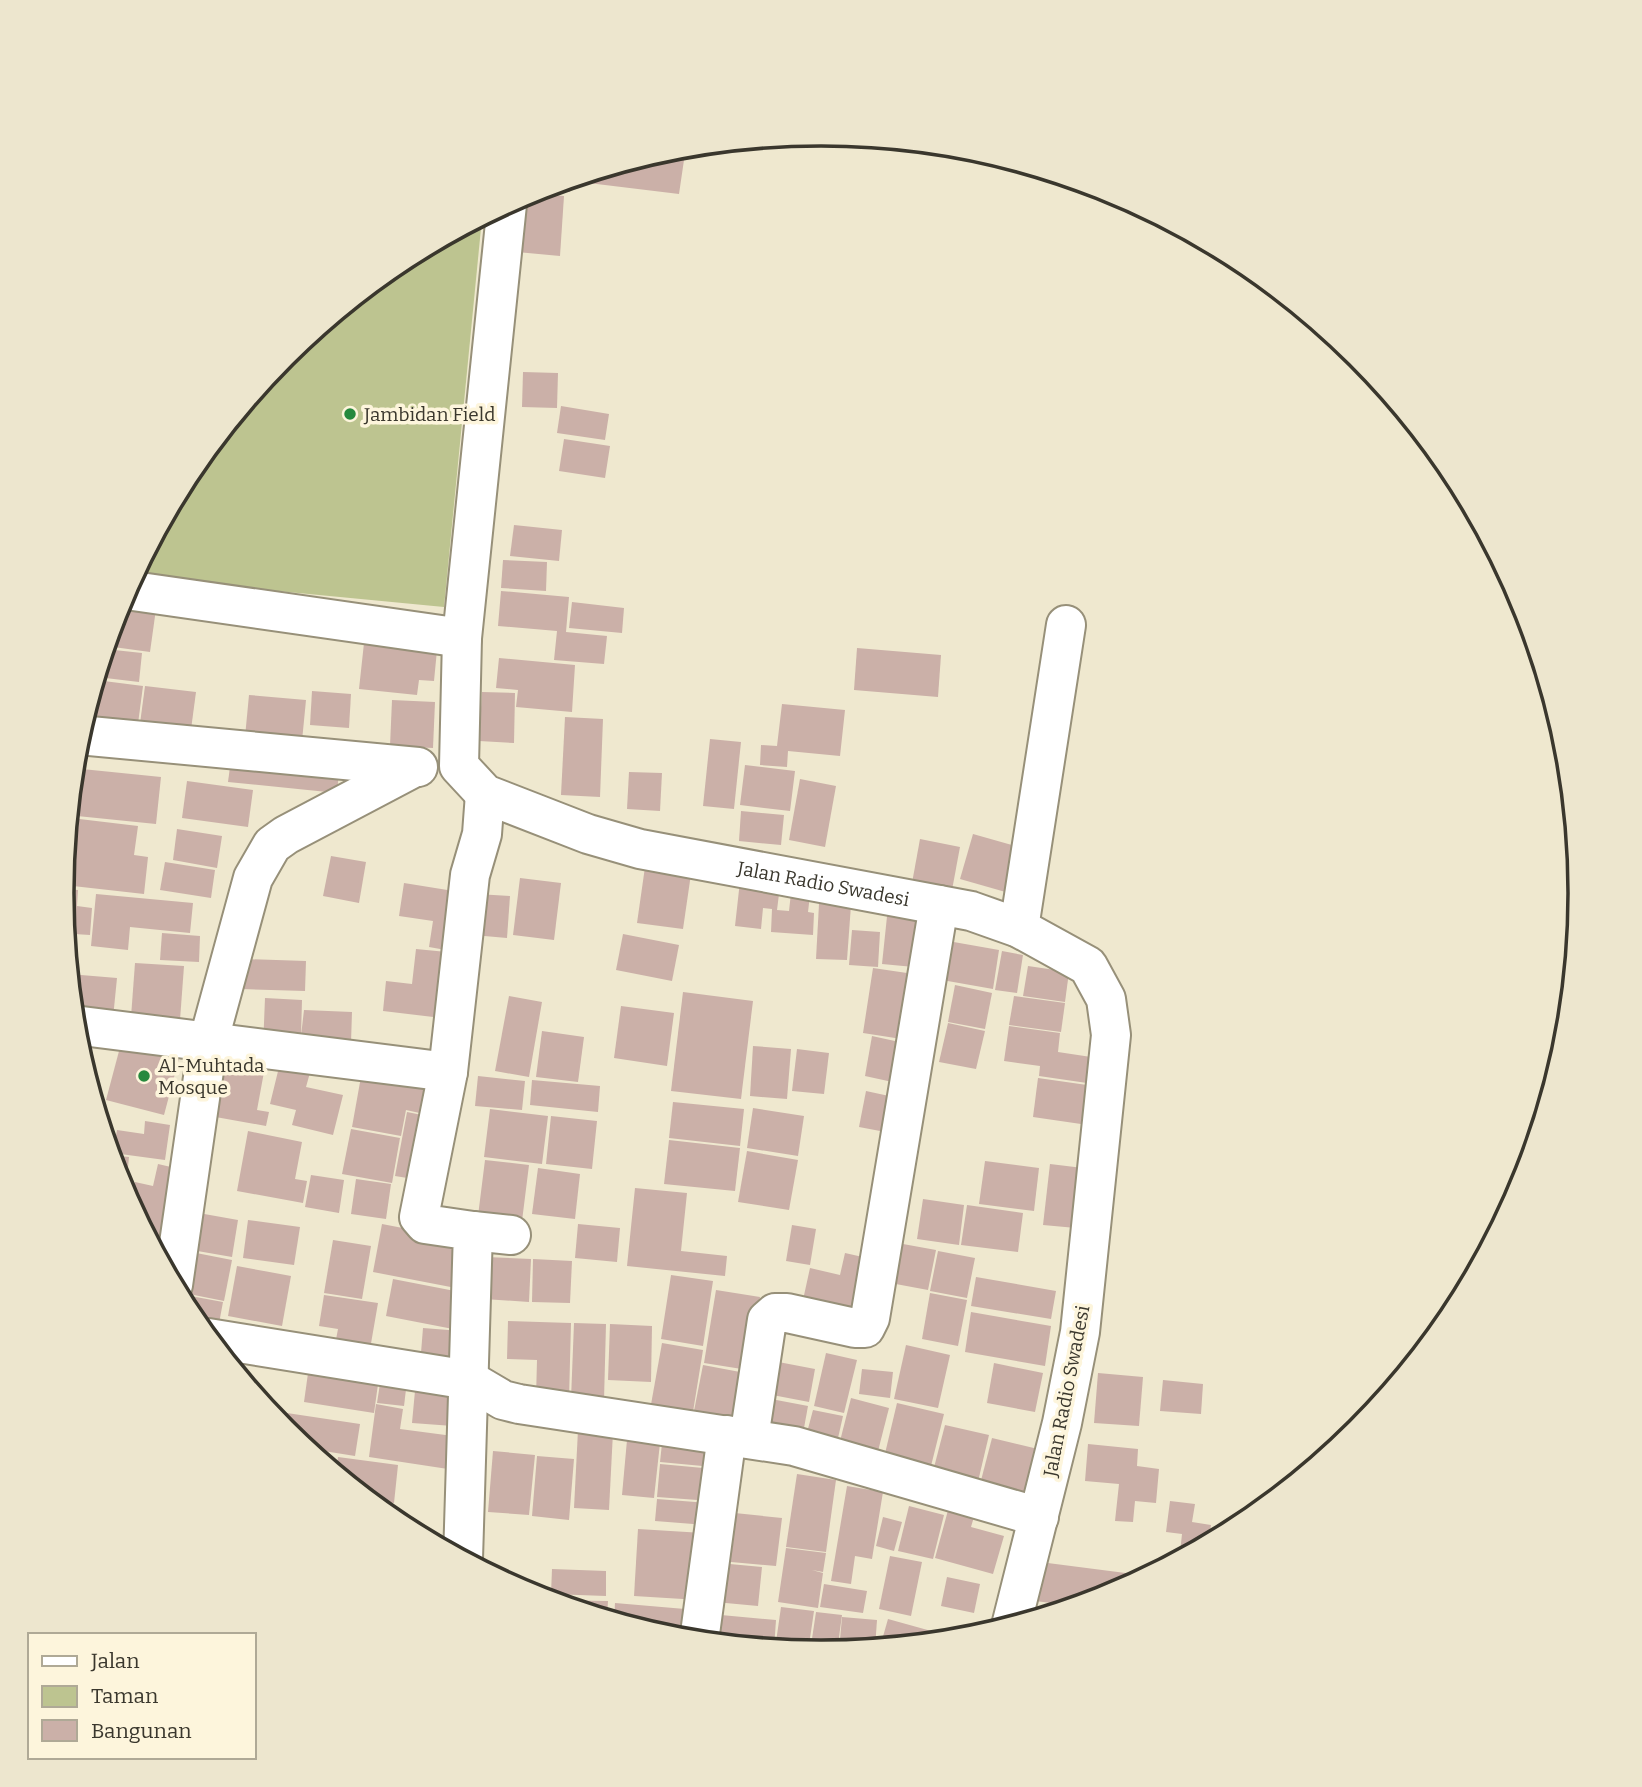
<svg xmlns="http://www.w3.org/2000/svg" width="1642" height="1787" viewBox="0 0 1642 1787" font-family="Bitter,serif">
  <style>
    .park { fill: #bdc490 }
    .building { fill: #cbb0a8 }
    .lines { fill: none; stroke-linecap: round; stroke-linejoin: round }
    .minor-casing { stroke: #979079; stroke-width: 42 }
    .minor { stroke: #fff; stroke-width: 38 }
    .poi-dot { fill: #26893e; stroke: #fdf5dc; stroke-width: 2.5 }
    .labels { text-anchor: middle; stroke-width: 7; stroke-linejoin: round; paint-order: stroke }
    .poi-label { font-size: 19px; fill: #3a372d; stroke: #fdf5dc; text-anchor: start }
    .street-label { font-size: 19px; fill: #3a372d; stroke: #fdf5dc }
    .rim { fill: none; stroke: #3a372d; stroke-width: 3.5 }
  </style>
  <rect width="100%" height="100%" fill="#efe8cf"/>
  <!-- park -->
  <polygon class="park" points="482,218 444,607 133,577 190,471 284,356 399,262"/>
  <!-- building -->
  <g class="building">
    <polygon points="649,155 684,160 679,194 572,181 570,192 540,189"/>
    <polygon points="528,193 564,196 560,256 517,252 521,197"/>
    <polygon points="523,372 558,373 557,408 522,407"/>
    <polygon points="561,406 609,414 605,440 557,433"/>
    <polygon points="564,439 610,446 605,478 559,471"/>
    <polygon points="514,525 562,530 559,561 510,556"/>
    <polygon points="503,560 547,562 546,591 501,588"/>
    <polygon points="501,591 569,597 566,632 607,636 604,664 554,660 557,631 498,626"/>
    <polygon points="572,602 624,608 622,633 569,628"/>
    <polygon points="119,604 156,609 150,652 106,646"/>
    <polygon points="364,643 437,650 434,681 419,680 417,695 359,689"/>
    <polygon points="857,648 941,655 938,697 854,690"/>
    <polygon points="105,649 142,653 139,682 97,677"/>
    <polygon points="499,658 575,665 572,712 516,707 518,690 496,688"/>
    <polygon points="96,680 143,686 137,731 82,724"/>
    <polygon points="145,686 196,692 190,737 139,731"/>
    <polygon points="312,691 351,694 349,728 310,725"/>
    <polygon points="482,692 515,693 514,743 479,741"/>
    <polygon points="249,695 306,700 302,741 245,737"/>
    <polygon points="392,700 435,702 433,748 390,746"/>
    <polygon points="782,704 845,710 840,756 788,751 787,767 760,765 761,745 777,746"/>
    <polygon points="565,717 603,719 600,797 561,795"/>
    <polygon points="710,739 741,742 734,809 703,806"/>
    <polygon points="232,752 340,762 337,793 228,782"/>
    <polygon points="745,765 795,771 790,811 740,805"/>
    <polygon points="82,769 161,777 156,824 77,816"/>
    <polygon points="629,772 662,773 660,811 627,809"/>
    <polygon points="800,779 836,786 825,847 789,840"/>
    <polygon points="187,781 253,790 248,827 182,818"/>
    <polygon points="741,811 784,815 781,845 739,841"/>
    <polygon points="71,818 138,826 134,855 148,857 144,894 64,885"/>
    <polygon points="177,829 222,836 217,868 173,860"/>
    <polygon points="973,834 1022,848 1009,893 960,879"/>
    <polygon points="920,839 960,847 952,890 912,883"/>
    <polygon points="331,856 366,862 359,903 323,896"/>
    <polygon points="646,860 692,867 683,929 637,923"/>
    <polygon points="165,862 215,870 211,898 160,890"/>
    <polygon points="520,878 561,883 554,940 513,935"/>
    <polygon points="740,881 780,886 777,910 789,911 791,893 810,895 808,912 814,913 813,935 771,932 772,909 763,908 761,929 735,926"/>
    <polygon points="404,883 466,893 457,952 429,947 433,921 399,916"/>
    <polygon points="62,889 78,890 77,906 92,908 90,935 74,934 72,952 67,952"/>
    <polygon points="96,894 193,903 190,933 130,927 128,950 91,946"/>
    <polygon points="477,894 510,896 507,938 473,935"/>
    <polygon points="819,904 851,905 847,960 816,959"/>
    <polygon points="888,907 921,911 914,967 882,964"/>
    <polygon points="852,930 880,932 878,967 849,965"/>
    <polygon points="162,933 200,936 199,962 160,960"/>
    <polygon points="623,934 679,945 672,981 616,970"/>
    <polygon points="948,941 999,950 993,989 942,980"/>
    <polygon points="416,949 457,953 450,1019 383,1011 386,981 412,984"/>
    <polygon points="1002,951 1023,955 1017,993 995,990"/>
    <polygon points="243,959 306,961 305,991 242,989"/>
    <polygon points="135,963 184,966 180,1020 131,1017"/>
    <polygon points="1028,966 1069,972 1065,1002 1023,996"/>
    <polygon points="873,968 907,973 904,992 914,994 908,1040 863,1033"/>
    <polygon points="69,974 117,978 113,1018 73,1015"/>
    <polygon points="955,985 992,993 985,1029 948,1022"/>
    <polygon points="683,992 753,1001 741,1099 671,1091"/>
    <polygon points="509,996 542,1002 529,1077 495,1071"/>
    <polygon points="1014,996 1065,1003 1061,1032 1009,1025"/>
    <polygon points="265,998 302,1000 301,1036 304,1010 352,1012 351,1043 263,1048"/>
    <polygon points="621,1006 674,1013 667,1066 614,1058"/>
    <polygon points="948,1023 985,1031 976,1069 939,1062"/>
    <polygon points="1009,1026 1060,1033 1058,1052 1091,1057 1087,1083 1039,1076 1040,1066 1004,1061"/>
    <polygon points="542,1031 584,1037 578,1082 536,1077"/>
    <polygon points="123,1036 181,1051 164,1115 106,1100"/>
    <polygon points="872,1036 904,1043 897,1083 865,1076"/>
    <polygon points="753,1046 791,1049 787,1099 750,1096"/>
    <polygon points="797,1049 829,1053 824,1094 792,1091"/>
    <polygon points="280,1063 311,1069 306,1087 343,1095 333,1135 292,1125 296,1110 270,1104"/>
    <polygon points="219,1064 264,1072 257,1110 269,1112 266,1126 210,1116"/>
    <polygon points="362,1071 444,1086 438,1117 406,1110 401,1136 352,1127"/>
    <polygon points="478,1076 525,1081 522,1110 475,1106"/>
    <polygon points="1038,1078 1087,1085 1081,1124 1033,1117"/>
    <polygon points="532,1080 600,1086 598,1112 530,1105"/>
    <polygon points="866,1091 903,1099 896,1134 859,1127"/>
    <polygon points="673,1102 744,1109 740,1146 669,1138"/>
    <polygon points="753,1108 804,1116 798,1156 747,1148"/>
    <polygon points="490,1109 548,1116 542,1164 484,1157"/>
    <polygon points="407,1112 437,1118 426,1181 395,1176"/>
    <polygon points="551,1116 597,1121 592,1169 546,1164"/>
    <polygon points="145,1121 170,1125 165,1160 113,1153 117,1130 144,1134"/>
    <polygon points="351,1129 400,1138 392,1183 342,1174"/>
    <polygon points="248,1131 302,1142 295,1179 307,1181 303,1203 237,1191"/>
    <polygon points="669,1140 740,1148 735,1191 664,1184"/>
    <polygon points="747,1151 798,1160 789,1210 738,1202"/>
    <polygon points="110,1155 129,1157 126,1188 119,1184"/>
    <polygon points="485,1160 529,1165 521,1229 477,1224"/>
    <polygon points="985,1161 1039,1168 1034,1211 979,1204"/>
    <polygon points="158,1164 184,1170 169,1239 145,1234 130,1205 135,1182 153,1186"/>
    <polygon points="1050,1164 1083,1168 1076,1228 1043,1225"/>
    <polygon points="538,1168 580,1174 575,1219 532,1214"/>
    <polygon points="311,1175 344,1180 339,1213 305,1207"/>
    <polygon points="356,1179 391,1184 386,1219 351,1214"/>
    <polygon points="635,1188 687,1193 681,1251 727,1256 725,1276 627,1266"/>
    <polygon points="923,1199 964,1205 959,1245 917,1239"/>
    <polygon points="967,1205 1023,1213 1018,1252 961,1245"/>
    <polygon points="193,1212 238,1220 232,1257 186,1249"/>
    <polygon points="248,1220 300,1227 294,1265 243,1258"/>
    <polygon points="382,1224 470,1241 461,1289 373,1272"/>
    <polygon points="578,1224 620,1228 617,1262 575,1258"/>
    <polygon points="792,1225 816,1229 810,1265 786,1261"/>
    <polygon points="333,1240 371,1246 362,1299 324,1293"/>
    <polygon points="892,1242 936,1250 928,1290 885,1282"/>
    <polygon points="186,1251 232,1260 224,1301 179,1292"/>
    <polygon points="938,1251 975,1258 967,1298 930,1291"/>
    <polygon points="845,1253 876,1260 862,1323 801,1309 810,1268 840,1275"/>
    <polygon points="486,1257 531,1259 529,1302 484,1299"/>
    <polygon points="533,1259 572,1261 570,1303 532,1302"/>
    <polygon points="237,1266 291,1276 282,1326 228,1316"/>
    <polygon points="671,1275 713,1281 703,1346 661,1339"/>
    <polygon points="976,1277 1056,1291 1051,1319 971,1306"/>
    <polygon points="393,1279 460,1292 453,1329 386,1316"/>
    <polygon points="716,1290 760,1297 748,1370 704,1363"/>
    <polygon points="930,1293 967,1300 958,1346 922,1339"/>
    <polygon points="185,1295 223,1302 217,1334 203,1332 183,1304"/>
    <polygon points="324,1295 378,1303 369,1355 334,1350 338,1329 319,1326"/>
    <polygon points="971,1312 1051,1326 1045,1366 965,1352"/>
    <polygon points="508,1321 571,1323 569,1399 536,1398 537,1360 507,1359"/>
    <polygon points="574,1323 606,1324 604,1400 571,1399"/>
    <polygon points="610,1324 652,1326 651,1382 608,1380"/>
    <polygon points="423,1328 461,1331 458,1369 420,1365"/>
    <polygon points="662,1343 703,1350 692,1418 650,1410"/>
    <polygon points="906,1345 950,1355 938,1408 894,1399"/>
    <polygon points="826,1353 857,1360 844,1413 814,1406"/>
    <polygon points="768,1360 815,1369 809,1402 762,1393"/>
    <polygon points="994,1363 1043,1373 1035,1412 987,1403"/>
    <polygon points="703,1365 756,1375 747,1426 693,1416"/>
    <polygon points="309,1366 379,1377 374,1413 304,1402"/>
    <polygon points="862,1369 893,1372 890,1398 859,1394"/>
    <polygon points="1098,1373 1143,1377 1139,1426 1094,1423"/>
    <polygon points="381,1377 407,1381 404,1406 377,1403"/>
    <polygon points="416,1380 457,1384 453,1426 412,1423"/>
    <polygon points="1163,1380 1203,1384 1201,1414 1160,1411"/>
    <polygon points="761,1397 808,1406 802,1439 755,1431"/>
    <polygon points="851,1398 889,1408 877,1455 839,1445"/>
    <polygon points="897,1403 944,1414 929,1474 883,1462"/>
    <polygon points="376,1404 403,1409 400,1429 453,1436 448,1469 369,1457"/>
    <polygon points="267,1410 360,1424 355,1456 305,1448 283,1430"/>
    <polygon points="813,1410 843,1416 836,1447 805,1440"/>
    <polygon points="945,1425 989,1435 976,1490 931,1479"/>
    <polygon points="578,1430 613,1432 609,1510 574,1508"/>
    <polygon points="663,1434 715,1439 713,1467 660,1462"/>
    <polygon points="992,1438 1038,1449 1024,1503 978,1492"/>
    <polygon points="627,1440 660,1443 654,1498 622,1495"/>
    <polygon points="1088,1444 1138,1449 1137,1466 1159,1469 1156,1503 1135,1501 1133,1522 1115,1521 1119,1484 1085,1481"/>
    <polygon points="493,1451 535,1455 529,1515 488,1512"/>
    <polygon points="310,1453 329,1455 327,1466 318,1459"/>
    <polygon points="537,1456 574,1459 569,1520 532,1516"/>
    <polygon points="338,1457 398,1465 394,1503 369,1501 336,1474"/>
    <polygon points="660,1464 714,1469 711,1501 657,1497"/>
    <polygon points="797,1474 836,1480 826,1552 786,1547"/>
    <polygon points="847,1486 883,1492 872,1559 855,1556 851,1584 831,1581"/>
    <polygon points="657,1499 708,1503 706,1525 655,1521"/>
    <polygon points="1170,1501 1195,1504 1192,1522 1211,1525 1208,1544 1188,1554 1180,1553 1182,1534 1166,1532"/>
    <polygon points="950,1503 976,1510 971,1527 1004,1536 993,1574 935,1558"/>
    <polygon points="909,1506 944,1515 933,1559 898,1551"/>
    <polygon points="725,1512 782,1518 776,1566 720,1561"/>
    <polygon points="883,1517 902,1522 894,1551 876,1546"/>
    <polygon points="638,1529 703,1533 699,1600 634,1596"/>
    <polygon points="786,1548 826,1553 823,1572 812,1570 823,1573 818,1608 778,1602"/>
    <polygon points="890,1556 922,1562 911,1616 879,1609"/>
    <polygon points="1040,1562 1141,1575 1140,1580 1111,1596 1076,1606 1035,1601"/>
    <polygon points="719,1563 762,1567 758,1606 715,1602"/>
    <polygon points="552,1569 606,1571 606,1596 551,1594"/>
    <polygon points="947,1577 980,1584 974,1613 941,1606"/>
    <polygon points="824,1584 867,1591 863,1613 820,1607"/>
    <polygon points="546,1600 608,1601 607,1619"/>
    <polygon points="615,1603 685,1609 682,1640 614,1621"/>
    <polygon points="781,1607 814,1611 808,1652 775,1649"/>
    <polygon points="816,1612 842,1615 837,1652 810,1652"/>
    <polygon points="721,1615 776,1620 774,1649 718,1643"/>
    <polygon points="842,1617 877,1620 875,1648 839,1651"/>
    <polygon points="888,1619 960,1639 960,1640 880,1647"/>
  </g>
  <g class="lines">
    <!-- minor casing -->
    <g class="minor-casing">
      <g id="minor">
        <path id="s1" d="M507 204 462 638 459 766 485 794 588 834 640 849 971 911 1019 928 1088 966 1106 999 1111 1035 1080 1332 1062 1423 1011 1626"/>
        <polyline points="126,590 462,638"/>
        <polyline points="79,735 418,767"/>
        <polyline points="1019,928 1066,625"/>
        <polyline points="74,1025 448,1072 419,1217 425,1224 473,1231 463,1559"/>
        <polyline points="448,1072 470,875 482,834 485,794"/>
        <polyline points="473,1231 511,1235"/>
        <polyline points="173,1285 208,1043 253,878 272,845 286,835 415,767"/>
        <polyline points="208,1338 469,1380 503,1400 519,1404 794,1446 1039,1517"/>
        <polyline points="749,1438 767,1320 775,1313 787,1313 855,1328 865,1328 870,1318 939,905"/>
        <polyline points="699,1641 727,1435"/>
      </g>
    </g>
    <!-- minor -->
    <use href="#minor" class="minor"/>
  </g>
  <!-- markers -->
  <g class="poi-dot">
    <circle cx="350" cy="414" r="7"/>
    <circle cx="144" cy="1076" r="7"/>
  </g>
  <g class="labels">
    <!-- poi labels -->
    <g class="poi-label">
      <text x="364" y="421">Jambidan Field</text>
      <text x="158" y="1072">Al-Muhtada<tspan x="158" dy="22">Mosque</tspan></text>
    </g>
    <!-- street labels -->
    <g class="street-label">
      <text dy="7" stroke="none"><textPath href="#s1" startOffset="954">Jalan Radio Swadesi</textPath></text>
      <text transform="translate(1066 1391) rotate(-79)" y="7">Jalan Radio Swadesi</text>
    </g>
  </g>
  <!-- crop -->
  <path d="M0 0H1642V1787H0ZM74 893a747 747 0 1 1 1494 0a747 747 0 1 1-1494 0Z" fill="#ede6ce" fill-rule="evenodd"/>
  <path class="rim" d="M74 893a747 747 0 1 1 1494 0a747 747 0 1 1-1494 0Z"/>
  <!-- legend -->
  <rect x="28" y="1633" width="228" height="126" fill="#fdf5dc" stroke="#afa996" stroke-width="2"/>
  <rect x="42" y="1656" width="35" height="10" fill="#ffffff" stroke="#afa996" stroke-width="2"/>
  <text x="91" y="1668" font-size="21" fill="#3a372d">Jalan</text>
  <rect x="42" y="1686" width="35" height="21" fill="#bdc490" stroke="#afa996" stroke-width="2"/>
  <text x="91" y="1703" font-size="21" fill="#3a372d">Taman</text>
  <rect x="42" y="1720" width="35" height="21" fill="#cbb0a8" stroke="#afa996" stroke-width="2"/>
  <text x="91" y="1738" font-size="21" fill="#3a372d">Bangunan</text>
</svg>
